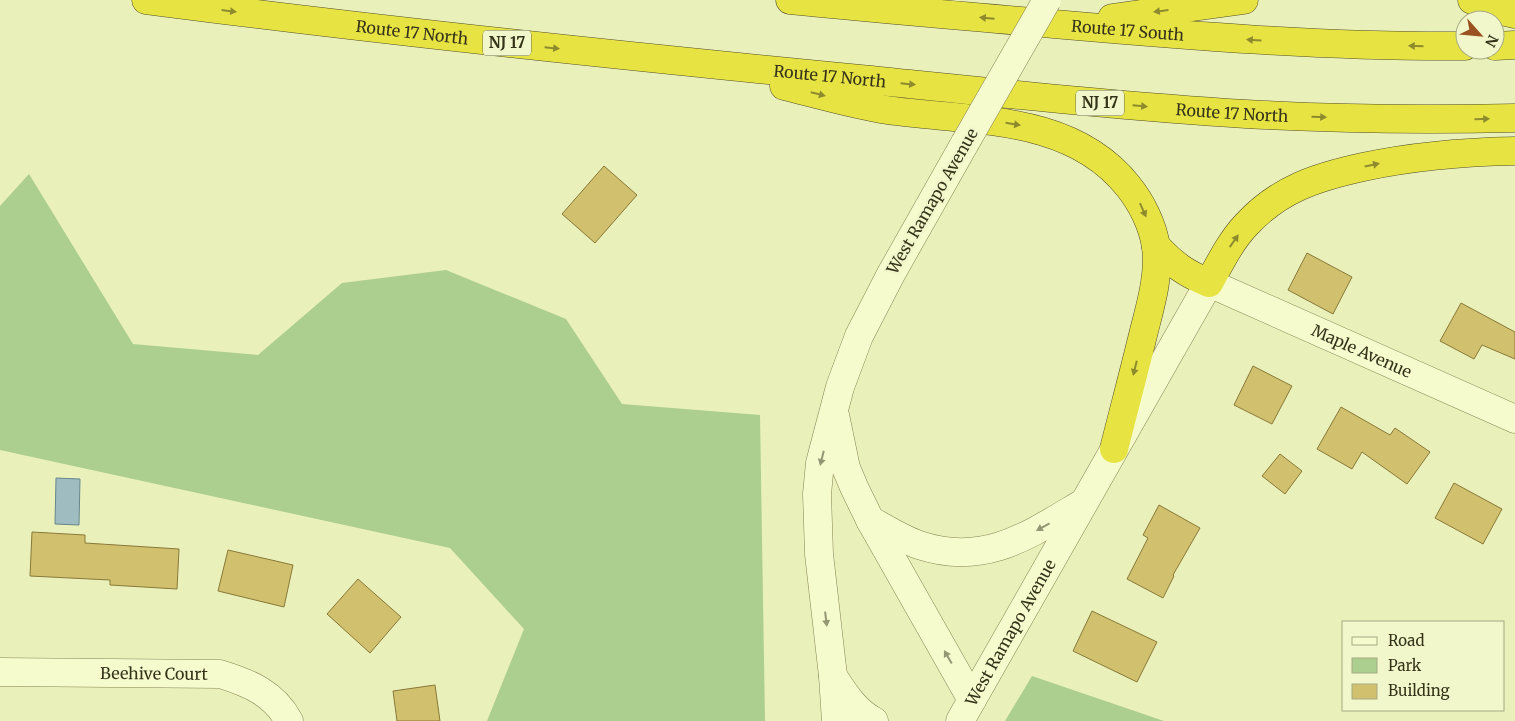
<svg xmlns="http://www.w3.org/2000/svg" width="1515" height="721" viewBox="0 0 1515 721" font-family="Merriweather,serif">
  <style>
    .green { fill: #acce8e }
    .water { fill: #9fbcc0; stroke: #66878e }
    .building { fill: #d1c06d; stroke: #887938 }
    .lines { fill: none; stroke-linecap: round; stroke-linejoin: round }
    .minor-casing { stroke: #878554; stroke-width: 29 }
    .highway-casing { stroke: #544f29; stroke-width: 29 }
    .minor { stroke: #f5fbcd; stroke-width: 28 }
    .highway { stroke: #e7e343; stroke-width: 28 }
    .minor-bridge-casing { stroke: #878554; stroke-width: 29; stroke-linecap: butt }
    .minor-bridge { stroke: #f5fbcd; stroke-width: 28 }
    .oneway { fill: #8e8b2e }
    .oneway2 { fill: #959774 }
    .labels { text-anchor: middle; stroke-width: 5; stroke-linejoin: round; paint-order: stroke }
    .shield { fill: #f1f7ca; stroke: #6d6e4f; stroke-width: 1 }
    .shield-label { font-size: 15px; font-weight: bold; fill: #35331a }
    .street-label { font-size: 16px; fill: #35331a; stroke: #f1f7ca }
  </style>
  <rect width="100%" height="100%" fill="#eaf0ba"/>
  <!-- green -->
  <g class="green">
    <polygon points="29,174 133,344 258,355 342,283 446,270 566,319 622,404 760,415 765,721 487,721 524,629 450,548 0,450 0,206"/>
    <polygon points="1032,676 1164,721 1005,721"/>
  </g>
  <!-- water -->
  <polygon class="water" points="56,478 80,479 79,525 55,524"/>
  <!-- building -->
  <g class="building">
    <polygon points="604,166 637,195 595,243 562,214"/>
    <polygon points="1307,253 1352,277 1333,314 1288,290"/>
    <polygon points="1461,303 1515,332 1515,359 1482,345 1474,359 1440,341"/>
    <polygon points="1253,366 1292,386 1272,424 1234,405"/>
    <polygon points="1341,407 1390,435 1395,428 1430,452 1407,484 1362,452 1352,469 1317,449"/>
    <polygon points="1280,454 1302,471 1285,494 1262,476"/>
    <polygon points="1454,483 1502,509 1483,544 1435,518"/>
    <polygon points="1159,505 1200,528 1173,575 1174,576 1163,598 1127,579 1148,538 1143,535"/>
    <polygon points="32,532 85,535 85,543 179,549 177,589 110,585 110,580 30,576"/>
    <polygon points="228,550 293,565 284,607 218,591"/>
    <polygon points="358,579 401,617 370,653 327,614"/>
    <polygon points="1092,611 1157,642 1137,682 1073,651"/>
    <polygon points="435,685 440,721 397,721 393,691"/>
  </g>
  <g class="lines">
    <!-- minor casing -->
    <g class="minor-casing">
      <g id="minor">
        <polyline points="835,415 846,468 854,487 870,520 972,700"/>
        <path d="M870 520C886 529 902 539 919 545 985 567 1029 535 1083 503"/>
        <path id="s1" d="M0 672 220 674C249 683 274 693 289 721"/>
        <path d="M833 676C844 693 855 711 874 721"/>
        <polyline points="836,721 833,676 819,554 817,494 820,463 840,387 859,336 891,274 965,143"/>
        <path id="s2" d="M960 721 1209 283 1515 419"/>
      </g>
    </g>
    <!-- highway casing -->
    <g class="highway-casing">
      <g id="highway">
        <path id="s3" d="M146 0C384 31 622 56 860 79 989 92 1117 106 1246 114 1335 119 1425 120 1515 118"/>
        <path id="s4" d="M790 0C878 9 966 16 1054 24 1191 36 1327 47 1465 46"/>
        <polyline points="1472,0 1493,9 1515,14"/>
        <polyline points="1112,18 1244,0"/>
        <polyline points="1495,46 1515,45"/>
        <path d="M784 86C817 94 854 105 887 110 969 122 1070 113 1128 186 1141 202 1153 225 1156 247 1160 277 1149 310 1142 339 1133 376 1123 413 1114 449"/>
        <path d="M1156 246C1174 265 1185 273 1209 283 1220 263 1230 242 1246 225 1279 189 1317 177 1363 167 1414 156 1463 152 1515 151"/>
      </g>
    </g>
    <!-- minor -->
    <use href="#minor" class="minor"/>
    <!-- highway -->
    <use href="#highway" class="highway"/>
    <!-- minor-bridge casing -->
    <g class="minor-bridge-casing">
      <polyline id="minor-bridge" points="965,143 1047,0"/>
    </g>
    <!-- minor-bridge -->
    <use href="#minor-bridge" class="minor-bridge"/>
  </g>
  <!-- one-way arrows -->
  <defs><path id="oneway-solid" d="M-6-.8H1V-3.2L6.5 0L1 3.2V.8H-6Z" transform="scale(1.25)"/></defs>
  <g class="oneway">
    <use href="#oneway-solid" transform="translate(229 11) rotate(7)"/>
    <use href="#oneway-solid" transform="translate(1161 11) rotate(173)"/>
    <use href="#oneway-solid" transform="translate(987 18) rotate(-175)"/>
    <use href="#oneway-solid" transform="translate(1254 40) rotate(-176)"/>
    <use href="#oneway-solid" transform="translate(1416 46) rotate(-179)"/>
    <use href="#oneway-solid" transform="translate(552 48) rotate(6)"/>
    <use href="#oneway-solid" transform="translate(908 84) rotate(6)"/>
    <use href="#oneway-solid" transform="translate(818 94) rotate(14)"/>
    <use href="#oneway-solid" transform="translate(1140 106) rotate(5)"/>
    <use href="#oneway-solid" transform="translate(1319 117) rotate(2)"/>
    <use href="#oneway-solid" transform="translate(1482 119) rotate(-1)"/>
    <use href="#oneway-solid" transform="translate(1013 124) rotate(9)"/>
    <use href="#oneway-solid" transform="translate(1372 165) rotate(-12)"/>
    <use href="#oneway-solid" transform="translate(1143 210) rotate(66)"/>
    <use href="#oneway-solid" transform="translate(1234 241) rotate(-55)"/>
    <use href="#oneway-solid" transform="translate(1135 368) rotate(104)"/>
  </g>
  <g class="oneway2">
    <use href="#oneway-solid" transform="translate(822 458) rotate(104)"/>
    <use href="#oneway-solid" transform="translate(1043 527) rotate(151)"/>
    <use href="#oneway-solid" transform="translate(826 619) rotate(83)"/>
    <use href="#oneway-solid" transform="translate(948 657) rotate(-120)"/>
  </g>
  <g class="labels">
    <!-- shield labels -->
    <g class="shield">
      <rect x="483" y="30.5" width="48" height="25" rx="4"/>
      <rect x="1076" y="90.5" width="48" height="25" rx="4"/>
    </g>
    <g class="shield-label">
      <text x="507" y="48">NJ 17</text>
      <text x="1100" y="108">NJ 17</text>
    </g>
    <!-- street labels -->
    <g class="street-label">
      <text dy="6" stroke="none"><textPath href="#s4" startOffset="339">Route 17 South</textPath></text>
      <text dy="6" stroke="none"><textPath href="#s3" startOffset="268">Route 17 North</textPath></text>
      <text dy="6" stroke="none"><textPath href="#s3" startOffset="688">Route 17 North</textPath></text>
      <text dy="6" stroke="none"><textPath href="#s3" startOffset="1092">Route 17 North</textPath></text>
      <text transform="translate(932 201) rotate(-60)" y="6">West Ramapo Avenue</text>
      <text dy="6" stroke="none"><textPath href="#s2" startOffset="671">Maple Avenue</textPath></text>
      <text dy="6" stroke="none"><textPath href="#s2" startOffset="102">West Ramapo Avenue</textPath></text>
      <text dy="6" stroke="none"><textPath href="#s1" startOffset="154">Beehive Court</textPath></text>
    </g>
  </g>
  <!-- legend -->
  <rect x="1342" y="621" width="162" height="90" fill="#f1f7ca" stroke="#a6a984"/>
  <rect x="1352" y="637" width="25" height="8" fill="#f5fbcd" stroke="#a6a984"/>
  <text x="1388" y="646" font-size="15" fill="#35331a">Road</text>
  <rect x="1352" y="658" width="25" height="15" fill="#acce8e" stroke="#a6a984"/>
  <text x="1388" y="671" font-size="15" fill="#35331a">Park</text>
  <rect x="1352" y="684" width="25" height="15" fill="#d1c06d" stroke="#a6a984"/>
  <text x="1388" y="696" font-size="15" fill="#35331a">Building</text>
  <!-- north arrow -->
  <g transform="translate(1480 35) rotate(117)"><circle r="24" fill="#f1f7ca" stroke="#a6a984"/>
  <path d="M0-4L9 19L0 12L-9 19Z" fill="#9a5220"/>
  <text y="-8" font-size="14" font-weight="bold" text-anchor="middle" fill="#35331a">N</text>
  </g>
</svg>
